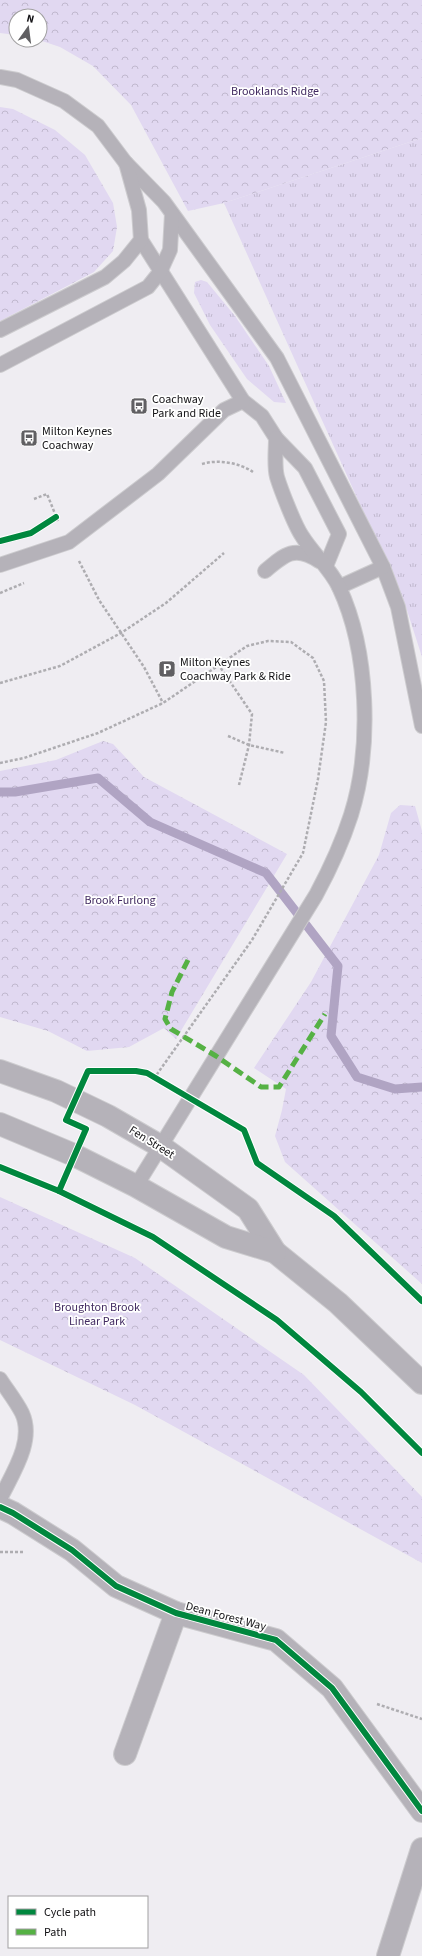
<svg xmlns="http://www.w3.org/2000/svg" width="422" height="1956" viewBox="0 0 422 1956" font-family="'Source Sans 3',sans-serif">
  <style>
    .grass { fill: url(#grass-tufts) }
    .forest { fill: url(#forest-crowns) }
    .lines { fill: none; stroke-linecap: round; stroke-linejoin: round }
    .stream { stroke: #b0a4c3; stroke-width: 9 }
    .service-casing { stroke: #cccbce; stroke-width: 16 }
    .minor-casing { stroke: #cccbce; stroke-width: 24 }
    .tertiary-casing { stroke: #cccbce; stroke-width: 24 }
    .path { stroke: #aeadb1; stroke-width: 2.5; stroke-dasharray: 3 2; stroke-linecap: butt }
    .service { stroke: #b5b2b9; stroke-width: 14 }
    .minor { stroke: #b5b2b9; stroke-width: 22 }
    .tertiary { stroke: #b5b2b9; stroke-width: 22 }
    .quiet { stroke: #55b144; stroke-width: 5; stroke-dasharray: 10 5; stroke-linecap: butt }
    .cycleway-casing { stroke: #fff; stroke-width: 8 }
    .cycleway { stroke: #00873e; stroke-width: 6 }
    .labels { text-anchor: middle; stroke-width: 3.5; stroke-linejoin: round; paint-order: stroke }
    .park-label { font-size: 12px; fill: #422b61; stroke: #fff }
    .poi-label { font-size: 12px; fill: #131215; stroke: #fff; text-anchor: start }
    .street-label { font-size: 12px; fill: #131215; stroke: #fff }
  </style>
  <defs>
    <pattern id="grass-tufts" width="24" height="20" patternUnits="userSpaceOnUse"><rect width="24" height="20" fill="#e1d8f1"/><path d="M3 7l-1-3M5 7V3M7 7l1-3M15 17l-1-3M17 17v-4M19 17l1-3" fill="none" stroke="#c0b8ce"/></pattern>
    <pattern id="forest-crowns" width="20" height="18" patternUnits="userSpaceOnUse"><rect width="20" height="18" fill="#e1d8f1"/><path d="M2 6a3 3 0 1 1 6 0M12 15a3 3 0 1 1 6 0" fill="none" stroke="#c0b8ce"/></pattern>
  </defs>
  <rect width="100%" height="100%" fill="#efedf2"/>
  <!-- grass -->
  <g class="grass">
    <polygon points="422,138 422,657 405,604 224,203"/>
    <polygon points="201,280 207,282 235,316 269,366 286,403 274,402 247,379 210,325 194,293 195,282"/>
  </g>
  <!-- forest -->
  <g class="forest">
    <polygon points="0,0 422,0 422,138 224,203 188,211 131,105 93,66 60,47 39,40 40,40 40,16 16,16 16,35 0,33"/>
    <polygon points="0,107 13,109 55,130 85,155 113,203 117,227 113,251 94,272 0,321"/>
    <polygon points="103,741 113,744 144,777 287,854 176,1039 164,1028 129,1047 87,1051 48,1031 0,1017 0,771 56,760"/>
    <polygon points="400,805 415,806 422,831 422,1284 285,1162 275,1136 282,1110 286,1089 254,1068 311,982 379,855 391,813"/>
    <polygon points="0,1197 135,1258 304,1375 422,1497 422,1563 135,1405 0,1340"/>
  </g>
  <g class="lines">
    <!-- stream -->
    <polyline class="stream" points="0,792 15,792 98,778 150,822 266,873 338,966 331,1036 357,1077 395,1089 422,1087"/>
    <!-- service casing -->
    <g class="service-casing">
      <g id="service">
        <polyline points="0,77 17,80 64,101 98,126 125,162 164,202 277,358 383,567 398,607 422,726"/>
        <polyline points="126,163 139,210 141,240 243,401 262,416 276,438 305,468 339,534 326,566"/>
        <polyline points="0,330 105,277 124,261 141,240"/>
        <polyline points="0,365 148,287 160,272 170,250 172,214"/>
        <polyline points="0,565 69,542 158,474 224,410 243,401"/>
        <path d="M265 571C285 554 295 545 319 561"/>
        <polyline points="339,587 383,567"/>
        <path d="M136 1186 316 895C330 869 342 843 351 815 372 748 369 651 339 587 330 568 313 554 302 536 295 526 281 490 277 477 274 466 276 450 276 438"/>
        <path d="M0 1379C7 1390 16 1401 22 1413 35 1441 12 1474 0 1499"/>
      </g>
    </g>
    <!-- minor casing -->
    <g class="minor-casing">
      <g id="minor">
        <polyline points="0,1507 13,1513 72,1550 116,1586 176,1613 276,1640 332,1688 422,1811"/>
        <polyline points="125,1754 176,1613"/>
        <polyline points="388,1956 422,1849"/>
      </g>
    </g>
    <!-- tertiary casing -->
    <g class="tertiary-casing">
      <g id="tertiary">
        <polyline points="0,1071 56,1091 108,1116 160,1146 248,1209 275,1252 338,1303 422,1383"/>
        <polyline points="0,1124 74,1155 136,1186 226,1237 275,1252"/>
      </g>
    </g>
    <!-- path -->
    <g class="path">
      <path d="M202 464C218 459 240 463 253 472"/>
      <polyline points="34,499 47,494 58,521"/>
      <polyline points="79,561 99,600 144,667 163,703"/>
      <polyline points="0,593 24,583"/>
      <polyline points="218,664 252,714 249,745 239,785"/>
      <polyline points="0,683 60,666 121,633 166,603 224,553"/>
      <polyline points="228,736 249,745 285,753"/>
      <polyline points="0,763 24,758 98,733 163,703 247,646 268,641 291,642 313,658 324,681 326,722 318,779 303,853 252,940 155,1077"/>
      <polyline points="0,1552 23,1552"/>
      <polyline points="377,1704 422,1719"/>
    </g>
    <!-- service -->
    <use href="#service" class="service"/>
    <!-- minor -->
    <use href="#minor" class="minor"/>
    <!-- tertiary -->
    <use href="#tertiary" class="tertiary"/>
    <!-- quiet -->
    <polyline class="quiet" points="188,960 172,992 165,1019 171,1029 216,1056 261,1087 279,1087 325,1014"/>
    <!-- cycleway casing -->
    <g class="cycleway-casing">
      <g id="cycleway">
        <polyline points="0,541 31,533 56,517"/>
        <polyline points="0,1167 59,1191 153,1237 277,1320 361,1392 422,1453"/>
        <polyline points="59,1191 86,1129 66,1120 88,1071 136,1071 147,1073 244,1130 257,1163 334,1216 422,1301"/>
        <polyline points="0,1507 13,1513 72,1550 116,1586 176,1613 276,1640 332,1688 422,1811"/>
      </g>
    </g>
    <!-- cycleway -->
    <use href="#cycleway" class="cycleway"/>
  </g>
  <!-- icons -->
  <defs>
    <g id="bus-square" transform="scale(0.9)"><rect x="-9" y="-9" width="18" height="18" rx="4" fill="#605f62" stroke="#fff"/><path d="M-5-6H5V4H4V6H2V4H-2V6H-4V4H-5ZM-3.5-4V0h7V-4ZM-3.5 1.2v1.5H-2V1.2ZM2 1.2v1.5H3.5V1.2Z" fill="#fff"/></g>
    <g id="parking-square" transform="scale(0.9)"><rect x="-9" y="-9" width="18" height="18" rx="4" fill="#605f62" stroke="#fff"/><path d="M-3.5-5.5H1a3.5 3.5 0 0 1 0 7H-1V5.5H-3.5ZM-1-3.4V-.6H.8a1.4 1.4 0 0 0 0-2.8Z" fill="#fff"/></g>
  </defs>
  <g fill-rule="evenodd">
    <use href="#bus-square" x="139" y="406"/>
    <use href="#bus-square" x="29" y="438"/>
    <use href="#parking-square" x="167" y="669"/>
  </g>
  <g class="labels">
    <!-- park labels -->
    <g class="park-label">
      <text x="275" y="95">Brooklands Ridge</text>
      <text x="120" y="904">Brook Furlong</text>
      <text x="97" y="1311">Broughton Brook<tspan x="97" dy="14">Linear Park</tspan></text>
    </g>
    <!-- poi labels -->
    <g class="poi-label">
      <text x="152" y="403">Coachway<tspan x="152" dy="14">Park and Ride</tspan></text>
      <text x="42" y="435">Milton Keynes<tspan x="42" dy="14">Coachway</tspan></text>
      <text x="180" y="666">Milton Keynes<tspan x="180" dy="14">Coachway Park &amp; Ride</tspan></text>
    </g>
    <!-- street labels -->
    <g class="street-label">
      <text transform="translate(152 1142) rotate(32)" y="4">Fen Street</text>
      <text transform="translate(226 1616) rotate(15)" y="4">Dean Forest Way</text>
    </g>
  </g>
  <!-- legend -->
  <rect x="8" y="1896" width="140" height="52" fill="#ffffff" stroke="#a1a0a1"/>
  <rect x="16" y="1909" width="20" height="6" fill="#00873e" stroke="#a1a0a1"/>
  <text x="44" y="1916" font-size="12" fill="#131215">Cycle path</text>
  <rect x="16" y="1929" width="20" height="6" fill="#55b144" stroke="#a1a0a1"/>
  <text x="44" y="1936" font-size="12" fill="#131215">Path</text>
  <!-- north arrow -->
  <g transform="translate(28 28) rotate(14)"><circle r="19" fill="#ffffff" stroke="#a1a0a1"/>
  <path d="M0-3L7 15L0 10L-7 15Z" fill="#605f62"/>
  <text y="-6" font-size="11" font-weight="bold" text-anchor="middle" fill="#131215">N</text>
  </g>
</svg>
